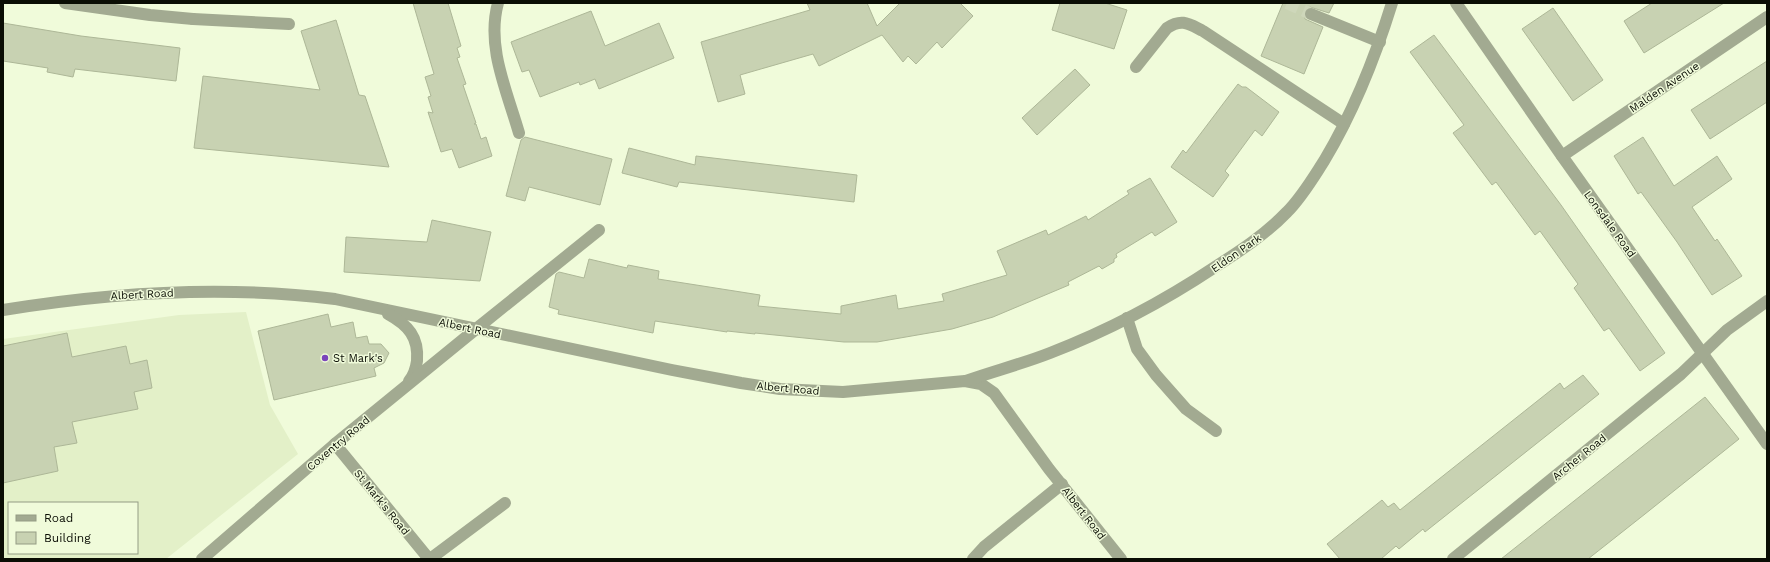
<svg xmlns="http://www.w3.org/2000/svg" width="1770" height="562" viewBox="0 0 1770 562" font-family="'Work Sans',sans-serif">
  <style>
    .built { fill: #e3f0c8; fill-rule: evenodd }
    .building { fill: #c8d2b2; stroke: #adb797 }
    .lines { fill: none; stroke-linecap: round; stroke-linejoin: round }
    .minor-tunnel { stroke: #ced7ba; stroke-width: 12; stroke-dasharray: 12 6; stroke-linecap: butt }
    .service { stroke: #a2aa91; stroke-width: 12 }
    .minor { stroke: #a2aa91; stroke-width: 12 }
    .poi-dot { fill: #7b44bb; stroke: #f0fbda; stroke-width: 1.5 }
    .labels { text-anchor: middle; stroke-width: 3; stroke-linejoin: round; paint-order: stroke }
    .street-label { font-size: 11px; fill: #0a0d04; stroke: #f0fbda }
    .poi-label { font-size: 11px; fill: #0a0d04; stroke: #f0fbda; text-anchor: start }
  </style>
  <rect width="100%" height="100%" fill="#f0fbda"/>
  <!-- built -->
  <path class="built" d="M246 312 270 405 298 454 166 559H3V339L179 315ZM9 503H137V553H9Z"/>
  <!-- building -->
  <g class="building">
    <polygon points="413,3 448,3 461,46 457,48 460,57 457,58 466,84 463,85 476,123 474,124 476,124 481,139 486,137 492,156 459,168 452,149 441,152 428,112 433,113 428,97 431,96 425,77 434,74"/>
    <polygon points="807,3 867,3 877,26 900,3 960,3 973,16 942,48 937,42 916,64 908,56 903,62 882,35 819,66 813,54 740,75 745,94 718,102 701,42 810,10"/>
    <polygon points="1060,3 1105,3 1127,10 1114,49 1052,30"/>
    <polygon points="1283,3 1334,3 1329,13 1310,7 1304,11 1305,19 1323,27 1304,74 1261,56"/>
    <polygon points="1652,3 1724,3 1644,53 1624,21"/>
    <polygon points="1553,8 1603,80 1573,101 1522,29"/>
    <polygon points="591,11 605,46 659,23 674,58 599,89 595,79 580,85 579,82 540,97 529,70 522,72 511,42"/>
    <polygon points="336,20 359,95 365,96 389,167 194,148 203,76 320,90 301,31"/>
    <polygon points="3,23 81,36 180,48 176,81 75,69 73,77 47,72 48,68 3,61"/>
    <polygon points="1434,35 1561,205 1665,353 1640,371 1609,328 1604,331 1574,288 1578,284 1540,231 1535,235 1496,182 1492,185 1453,133 1464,125 1410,52"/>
    <polygon points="1767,61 1767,102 1710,139 1691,110"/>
    <polygon points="1075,69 1090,85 1037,135 1022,118"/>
    <polygon points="1238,84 1242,87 1246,87 1279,112 1262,136 1255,130 1225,171 1229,175 1213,197 1171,167 1183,150 1186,153"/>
    <polygon points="525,137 612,159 600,205 529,187 525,201 506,196 521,140"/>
    <polygon points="1643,137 1674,186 1717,156 1732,179 1692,207 1715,241 1717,239 1742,276 1712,295 1677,242 1641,192 1638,194 1614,156"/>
    <polygon points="629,148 695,165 696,156 857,175 854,202 679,182 677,187 622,173"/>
    <polygon points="1150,178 1177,222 1155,236 1152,232 1116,254 1117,257 1114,259 1114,262 1102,269 1099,266 1068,282 1069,285 993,317 952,329 877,342 844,342 755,333 755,334 727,331 727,332 655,321 653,333 558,314 559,310 549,307 556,274 559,272 584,278 589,259 627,268 628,265 659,271 658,279 760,295 758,306 841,314 841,306 896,295 898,309 944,301 942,294 1007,275 997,251 1046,230 1048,235 1086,216 1088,220 1129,194 1127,191"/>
    <polygon points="432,220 491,232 480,281 344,272 346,237 427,242"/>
    <polygon points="328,314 331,327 353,322 356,338 367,336 369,344 381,344 389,353 384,363 374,368 376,376 274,400 258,331"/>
    <polygon points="67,333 72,357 126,346 130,364 147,360 152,388 134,392 138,409 72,422 77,443 54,447 58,471 3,483 3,346"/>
    <polygon points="1583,375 1599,394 1425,532 1423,529 1399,549 1396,546 1381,559 1340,559 1327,544 1382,500 1388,507 1394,503 1400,510 1560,383 1564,389"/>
    <polygon points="1705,397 1739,439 1645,514 1588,559 1501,559"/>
  </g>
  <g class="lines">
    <!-- minor-tunnel -->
    <polyline class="minor-tunnel" points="1287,3 1311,14"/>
    <!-- service -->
    <g class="service">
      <polyline points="193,19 289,24"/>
      <path d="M1136 67 1167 28C1182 18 1189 24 1203 31L1344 124"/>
      <polyline points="1127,318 1137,349 1156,375 1186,409 1216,431"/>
      <polyline points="476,329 599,230"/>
      <polyline points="973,559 984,547 1062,484"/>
    </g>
    <!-- minor -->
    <g class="minor">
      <polyline points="65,3 150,15 193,19"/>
      <path d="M498 3C486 47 507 91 519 133"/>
      <polyline points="1456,3 1562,156 1767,444"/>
      <polyline points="1311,14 1380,42"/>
      <polyline points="1562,156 1767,17"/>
      <path d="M3 310C113 292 224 285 335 299L672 370 741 383 780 389 843 392 965 381 981 384 994 393 1049 469 1121 559"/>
      <path d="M388 314C408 325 419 337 417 361 416 368 414 375 409 381"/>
      <path d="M966 381C994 371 1022 364 1050 353 1107 331 1164 301 1215 267 1240 251 1266 234 1287 212 1302 197 1313 178 1324 161 1354 111 1375 58 1392 3"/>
      <polyline points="335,444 429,559"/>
      <polyline points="202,559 335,444 476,329"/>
      <polyline points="430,559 505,503"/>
      <polyline points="1453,559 1681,374 1727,330 1767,301"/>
    </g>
  </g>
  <!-- markers -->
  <circle class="poi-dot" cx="325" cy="358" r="4"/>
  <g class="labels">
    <!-- street labels -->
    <g class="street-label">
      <text transform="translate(1664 87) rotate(-34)" y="4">Malden Avenue</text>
      <text transform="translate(1610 224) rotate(54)" y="4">Lonsdale Road</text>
      <text transform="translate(1236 253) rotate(-35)" y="4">Eldon Park</text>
      <text transform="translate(142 294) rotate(-3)" y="4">Albert Road</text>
      <text transform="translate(470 328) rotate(12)" y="4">Albert Road</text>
      <text transform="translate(788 388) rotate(5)" y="4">Albert Road</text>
      <text transform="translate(338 443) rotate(-40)" y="4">Coventry Road</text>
      <text transform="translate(1579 457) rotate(-39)" y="4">Archer Road</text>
      <text transform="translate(382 502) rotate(51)" y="4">St Mark's Road</text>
      <text transform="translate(1084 513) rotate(52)" y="4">Albert Road</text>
    </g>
    <!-- poi labels -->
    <g class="poi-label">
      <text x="333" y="362">St Mark's</text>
    </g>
  </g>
  <!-- border -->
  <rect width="1770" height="562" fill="none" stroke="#0a0d04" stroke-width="8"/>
  <!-- legend -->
  <rect x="8" y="502" width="130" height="52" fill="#f0fbda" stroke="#949c84"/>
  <rect x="16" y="515" width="20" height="6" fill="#a2aa91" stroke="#949c84"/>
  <text x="44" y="522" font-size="12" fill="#0a0d04">Road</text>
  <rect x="16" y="532" width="20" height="12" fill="#c8d2b2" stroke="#949c84"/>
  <text x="44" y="542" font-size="12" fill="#0a0d04">Building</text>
</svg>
